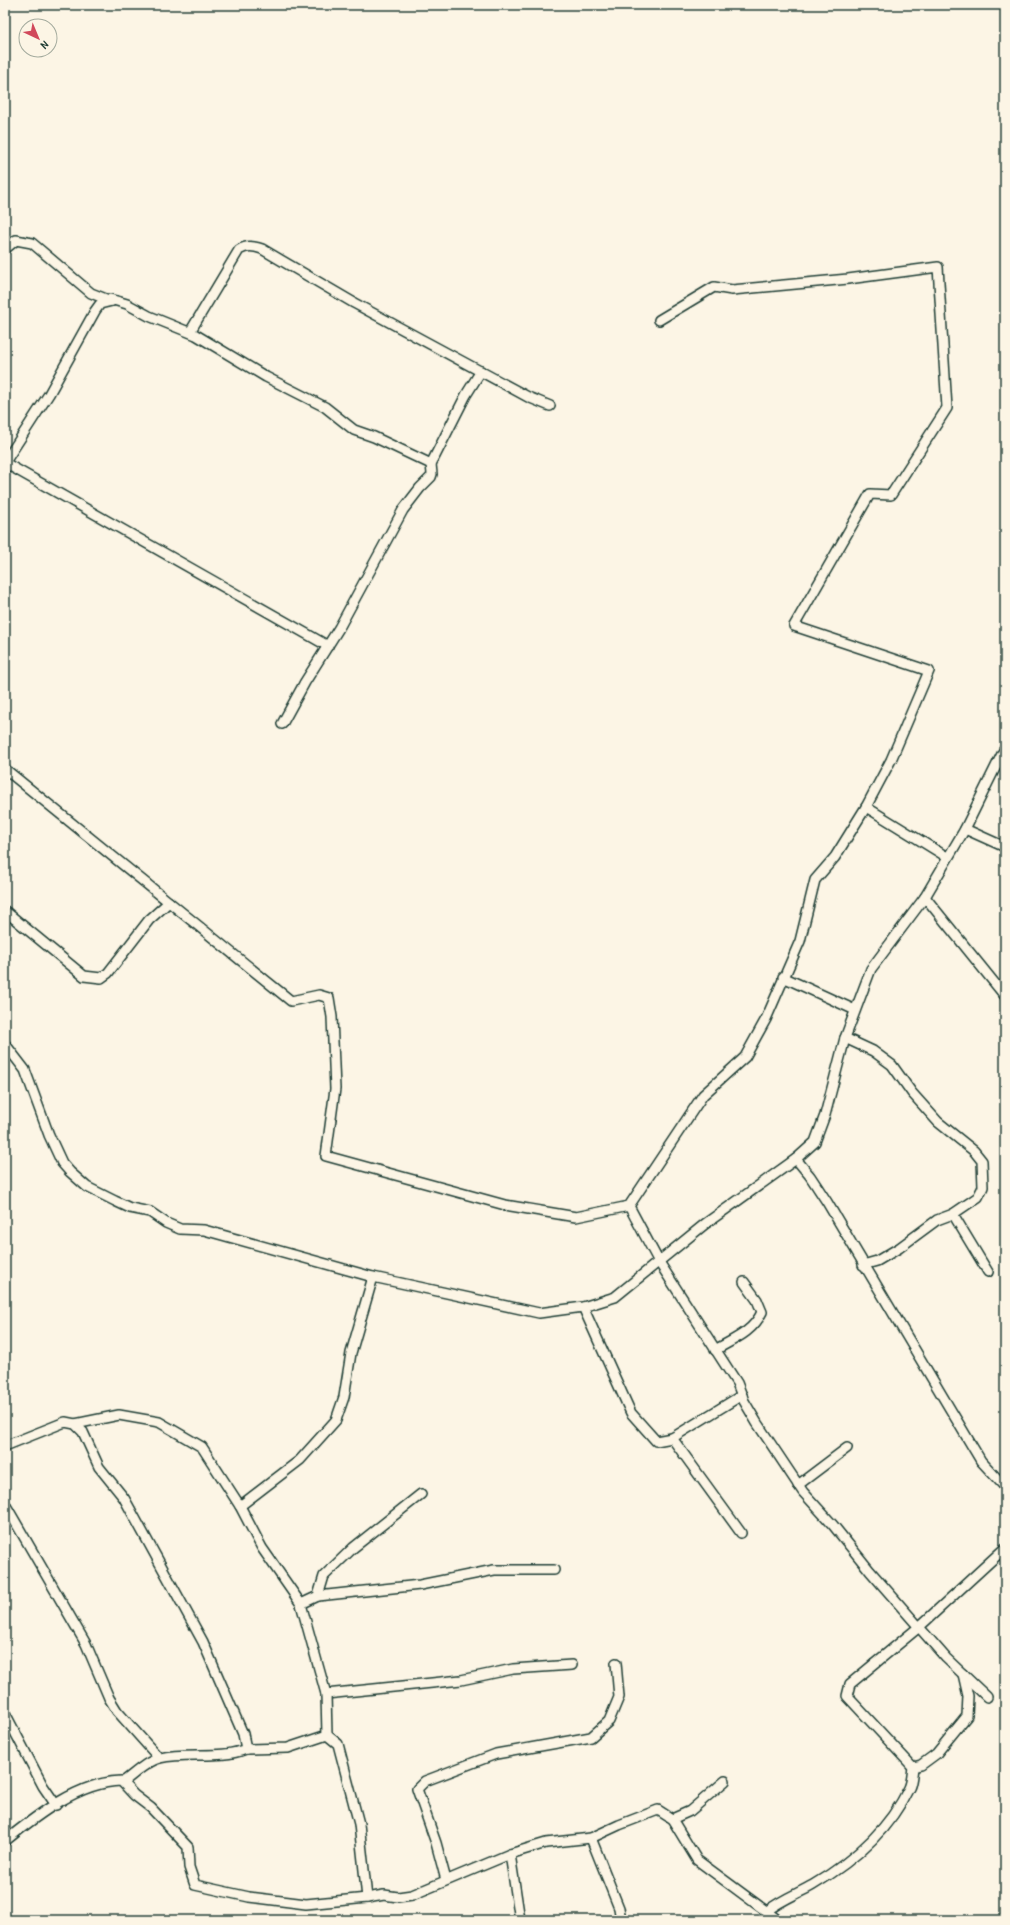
<svg xmlns="http://www.w3.org/2000/svg" width="1010" height="1925" viewBox="0 0 1010 1925" font-family="'Patrick Hand',sans-serif">
  <style>
    .lines { fill: none; stroke-linecap: round; stroke-linejoin: round }
    .street-casing { stroke: #1f3d34; stroke-width: 12 }
    .street { stroke: #fcf5e5; stroke-width: 9 }
  </style>
  <rect width="100%" height="100%" fill="#fcf5e5"/>
  <filter id="ink" filterUnits="userSpaceOnUse"><feTurbulence type="fractalNoise" baseFrequency=".025" numOctaves="2"/><feDisplacementMap in="SourceGraphic" scale="8" xChannelSelector="R" yChannelSelector="G"/><feConvolveMatrix kernelMatrix="1 2 1 2 8 2 1 2 1" color-interpolation-filters="sRGB"/></filter>
  <g filter="url(#ink)">
    <g class="lines">
      <!-- street casing -->
      <g class="street-casing">
        <g id="street">
          <polyline points="5,249 16,240 32,243 91,293 111,301"/>
          <polyline points="112,301 110,299 127,304 149,316 196,335 266,377 325,407 354,430 374,437 431,464"/>
          <path d="M190 332 239 250C247 245 253 246 262 249L354 303 528 397 550 406"/>
          <polyline points="5,462 49,394 95,311 100,304 112,301"/>
          <polyline points="5,463 328,646"/>
          <polyline points="282,724 305,682 339,628 403,510 420,488 431,477 432,474 431,464 466,395 481,371"/>
          <polyline points="5,769 291,1001 319,995 329,998 332,1017 335,1089 326,1156 505,1205 576,1217 629,1206 703,1095 745,1057 766,1019 800,941 815,880 835,857 866,807 891,760 929,671 794,626 870,494 891,495 947,408 938,267 848,279 732,290 714,287 659,320"/>
          <polyline points="866,807 947,857"/>
          <polyline points="965,829 1005,847"/>
          <polyline points="925,897 1005,996"/>
          <polyline points="5,911 84,976 101,978 108,973 149,920 169,902"/>
          <polyline points="783,977 855,1010"/>
          <polyline points="845,1038 873,1051 892,1065 912,1093 938,1122 974,1151 982,1161 983,1187 978,1197 953,1214 937,1220 899,1248 877,1261 863,1265"/>
          <polyline points="5,1044 25,1070 49,1135 62,1163 70,1172 87,1187 115,1201 130,1208 150,1212 166,1223 180,1229 204,1230 373,1277 539,1313 583,1307 615,1297 705,1224 796,1159 815,1142 825,1115 845,1038 871,969 925,897 965,829 1005,748"/>
          <polyline points="796,1159 810,1176 827,1202 981,1461 1005,1487"/>
          <polyline points="629,1206 659,1262 737,1383 744,1401 757,1423 803,1492 833,1525 870,1571 946,1658 987,1697"/>
          <polyline points="953,1214 988,1272"/>
          <polyline points="583,1307 631,1413 656,1441 672,1438 742,1395"/>
          <path d="M715 1350C734 1339 753 1332 762 1312L757 1300 744 1282"/>
          <polyline points="75,1424 119,1415 159,1422 202,1447 240,1506 262,1548 301,1604 326,1694 327,1735"/>
          <polyline points="672,1438 741,1533"/>
          <path d="M5 1446 65 1422 75 1424 83 1432 99 1467 124 1498 203 1642 243 1734 246 1749C219 1760 188 1751 160 1758 147 1761 134 1774 123 1782"/>
          <polyline points="798,1485 847,1448"/>
          <polyline points="5,1504 86,1644 109,1698 117,1711 159,1758"/>
          <polyline points="240,1506 300,1460 336,1420 344,1397 351,1353 373,1277"/>
          <polyline points="318,1596 420,1585 494,1570 554,1570"/>
          <polyline points="301,1604 318,1596 324,1576 353,1548 421,1494"/>
          <polyline points="963,1674 968,1696 967,1716 936,1754 921,1765 913,1767 847,1696 850,1684 919,1627 1005,1548"/>
          <polyline points="326,1694 461,1680 513,1669 572,1665"/>
          <polyline points="5,1713 43,1786 56,1805"/>
          <polyline points="246,1749 288,1748 327,1735 338,1744 359,1824 367,1898"/>
          <polyline points="672,1819 697,1860 778,1920"/>
          <polyline points="591,1838 619,1908 621,1920"/>
          <path d="M5 1841C36 1816 79 1782 121 1781L134 1795 151 1808 188 1847 189 1867 195 1885 249 1897 306 1904 367 1898 384 1895 398 1897 412 1895 510 1854 546 1843 591 1838 619 1825 658 1810 672 1819 690 1811 725 1781"/>
          <polyline points="510,1854 520,1920"/>
          <polyline points="446,1880 436,1843 417,1789 425,1781 496,1754 591,1737 609,1721 619,1697 616,1663"/>
          <path d="M767 1911C781 1900 797 1894 813 1885 852 1862 889 1830 909 1788 912 1782 912 1774 913 1767"/>
        </g>
      </g>
      <!-- street -->
      <use href="#street" class="street"/>
    </g>
  </g>
  <!-- margin -->
  <rect width="1010" height="1925" fill="none" stroke="#fcf5e5" stroke-width="20"/>
  <rect x="10" y="10" width="990" height="1905" fill="none" stroke="#1f3d34" stroke-width="1.5" filter="url(#ink)"/>
  <!-- north arrow -->
  <g transform="translate(38 38) rotate(136)"><circle r="19" fill="#fcf5e5" stroke="#a4ab9e"/>
  <path d="M0-3L7 15L0 10L-7 15Z" fill="#d1495b"/>
  <text y="-6" font-size="11" font-weight="bold" text-anchor="middle" fill="#1f3d34">N</text>
  </g>
</svg>
